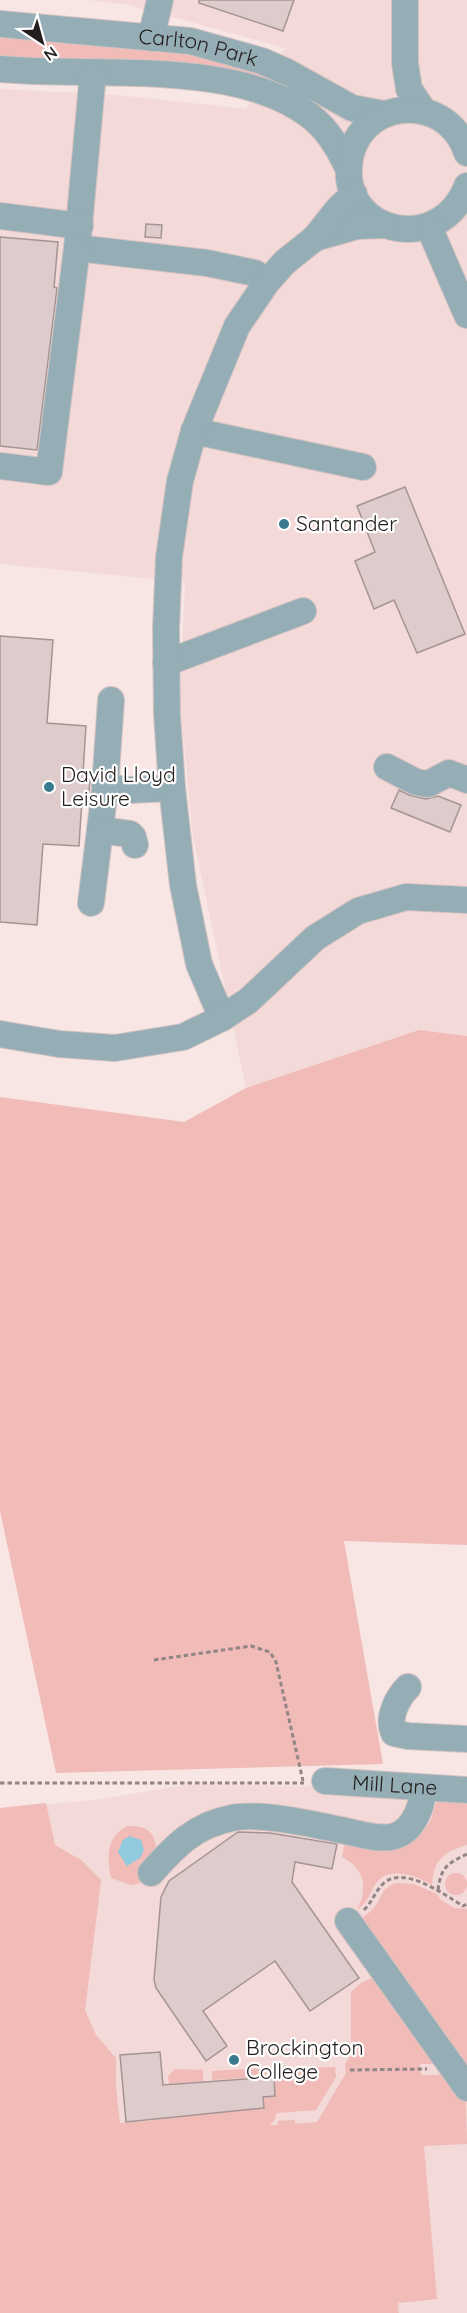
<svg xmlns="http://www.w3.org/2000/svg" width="467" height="2313" viewBox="0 0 467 2313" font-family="Quicksand,sans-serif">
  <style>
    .built { fill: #f3d9d7 }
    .green { fill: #f1bbb8 }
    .water { fill: #91c9dd }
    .building { fill: #ddcccb; stroke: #a49493; stroke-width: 1.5 }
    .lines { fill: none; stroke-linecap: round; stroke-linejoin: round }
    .minor-casing { stroke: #d2c2c1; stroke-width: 28 }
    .path { stroke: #928585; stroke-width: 3; stroke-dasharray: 4.5 3; stroke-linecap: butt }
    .minor { stroke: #95adb5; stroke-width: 26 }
    .poi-dot { fill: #3a798e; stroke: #fff; stroke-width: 2 }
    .labels { text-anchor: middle; stroke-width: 4.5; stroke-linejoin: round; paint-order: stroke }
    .street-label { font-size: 21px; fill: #231d1d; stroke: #fff }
    .poi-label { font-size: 21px; fill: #231d1d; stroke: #fff; text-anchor: start }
  </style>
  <rect width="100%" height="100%" fill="#f8e6e5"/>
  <!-- built -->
  <g class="built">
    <polygon points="88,0 467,0 467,1036 419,1030 246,1088 193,837 180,702 185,582 0,564 0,89 118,95 246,109 285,48 129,5"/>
    <polygon points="184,1785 324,1786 467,1797 467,2313 0,2313 0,1808 96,1800"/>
  </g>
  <!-- green -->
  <g class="green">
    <polygon points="0,35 205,55 287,83 323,105 318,110 293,94 0,60"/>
    <polygon points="419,1030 467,1036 467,1545 344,1541 383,1764 56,1773 0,1511 0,1097 184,1122 246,1088"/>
    <path d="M442 1796 467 1797V1845C443 1852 434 1859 432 1885 418 1876 390 1866 377 1882 370 1892 368 1903 357 1910 369 1888 364 1868 342 1857L345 1841 405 1844 424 1830 431 1820 436 1802Z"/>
    <polygon points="46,1803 55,1845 81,1860 101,1880 85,2010 96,2035 116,2058 116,2087 120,2123 157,2120 156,2106 172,2116 264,2108 263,2097 275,2096 274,2069 335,2067 336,2077 316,2110 277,2113 274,2121 270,2125 278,2125 277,2121 295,2120 295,2124 317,2122 346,2073 345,2064 351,2055 351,1992 361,1983 376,1976 438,2064 420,2064 421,2075 447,2075 466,2103 467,2144 424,2146 437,2299 398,2303 399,2313 0,2313 0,1808"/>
    <path d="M128 1826C145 1825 156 1832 156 1849L137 1875 141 1883 131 1885 111 1878C107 1857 106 1836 128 1826Z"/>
    <circle cx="456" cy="1884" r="11"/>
    <path d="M397 1883 414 1884 437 1894 441 1900 454 1908 467 1909V2082L356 1922C361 1919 367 1915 372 1910 383 1899 379 1888 397 1883Z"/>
    <polygon points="266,2068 266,2077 212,2080 212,2071"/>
    <polygon points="175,2069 203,2070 203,2081 169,2084 168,2076"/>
  </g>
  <!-- water -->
  <polygon class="water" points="130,1836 141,1840 144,1850 140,1858 127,1866 118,1852 123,1840"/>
  <!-- building -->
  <g class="building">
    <polygon points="199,0 294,0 283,31 199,3"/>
    <polygon points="146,224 162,225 161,238 145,237"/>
    <polygon points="0,237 58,242 54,287 57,288 37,450 0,446"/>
    <polygon points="405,487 465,634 417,653 394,600 374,609 355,561 375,552 357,506"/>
    <polygon points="0,636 53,640 47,723 86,726 83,773 91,773 88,800 82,799 79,846 43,844 37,925 0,922"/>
    <polygon points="399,790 409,795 426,799 438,796 461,805 450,832 391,808"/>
    <polygon points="238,1832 270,1833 337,1844 332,1869 295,1862 292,1882 359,1978 310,2011 275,1961 203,2011 227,2046 206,2061 156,1988 154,1980 161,1897 169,1881"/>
    <polygon points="160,2052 163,2085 274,2077 275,2096 263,2097 264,2108 126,2122 120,2055"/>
  </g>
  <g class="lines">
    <!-- minor casing -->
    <g class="minor-casing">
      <g id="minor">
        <polyline points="405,0 405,63 409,89 423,110"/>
        <path id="s1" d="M0 24 190 41 262 61 287 72 352 108 384 114"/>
        <polyline points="151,38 160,0"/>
        <path d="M0 69C91 78 242 57 315 120 330 133 340 151 348 168"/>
        <polyline points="93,73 77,248 207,263 255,273 267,282"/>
        <path d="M467 153C446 88 353 99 349 167 344 234 440 256 467 186"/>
        <polyline points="0,216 80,226"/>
        <polyline points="429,227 467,315"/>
        <polyline points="315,238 357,226 385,225"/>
        <polyline points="194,431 363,467"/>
        <polyline points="0,466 49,472 77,248"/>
        <polyline points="166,663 303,611"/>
        <polyline points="387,767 416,782 428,784 449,773 467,780"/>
        <polyline points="105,787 111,700"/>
        <polyline points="100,830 105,787 129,790 172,788"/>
        <polyline points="91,903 100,830 130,834 133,837 135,845"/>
        <polyline points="222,1018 199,964 183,885 172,788 167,714 166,629 169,557 180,481 194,431 237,326 267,282 285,262 315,238 338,209 354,194"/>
        <polyline points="0,1034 59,1044 115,1048 183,1037 222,1018 248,1001 315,938 358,911 406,897 467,900"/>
        <path d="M408 1687C397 1698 387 1718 394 1733L408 1736 467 1739"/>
        <path id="s2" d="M325 1781 467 1790"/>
        <path d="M151 1873C175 1846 195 1825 232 1818 260 1812 312 1824 341 1830 355 1833 381 1841 395 1836 412 1831 425 1805 421 1788"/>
        <polyline points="348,1921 467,2088"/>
      </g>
    </g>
    <!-- path -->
    <g class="path">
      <polyline points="154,1660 251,1646 270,1652 276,1662 303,1781"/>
      <polyline points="0,1783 304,1783"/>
      <path d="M438 1890C441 1868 446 1864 467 1854"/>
      <path d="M364 1910C373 1901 375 1891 384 1883 404 1865 445 1895 463 1906L467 1904"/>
      <polyline points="350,2070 427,2069"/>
    </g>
    <!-- minor -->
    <use href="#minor" class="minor"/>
  </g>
  <!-- markers -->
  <g class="poi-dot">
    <circle cx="284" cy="524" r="6"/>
    <circle cx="49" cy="787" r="6"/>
    <circle cx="234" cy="2060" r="6"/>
  </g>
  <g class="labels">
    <!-- street labels -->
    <g class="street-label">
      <text dy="7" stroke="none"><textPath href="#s1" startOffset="200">Carlton Park</textPath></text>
      <text dy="7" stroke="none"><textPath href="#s2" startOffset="70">Mill Lane</textPath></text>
    </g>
    <!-- poi labels -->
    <g class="poi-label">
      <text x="296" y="531">Santander</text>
      <text x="61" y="782">David Lloyd<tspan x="61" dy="24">Leisure</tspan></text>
      <text x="246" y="2055">Brockington<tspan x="246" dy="24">College</tspan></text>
    </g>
  </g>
  <!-- north arrow -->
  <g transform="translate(42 42) rotate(144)" stroke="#ffffff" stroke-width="4.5" paint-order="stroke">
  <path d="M0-4.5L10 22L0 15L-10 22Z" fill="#231d1d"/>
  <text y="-9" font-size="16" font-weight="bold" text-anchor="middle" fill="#231d1d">N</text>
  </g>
</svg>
